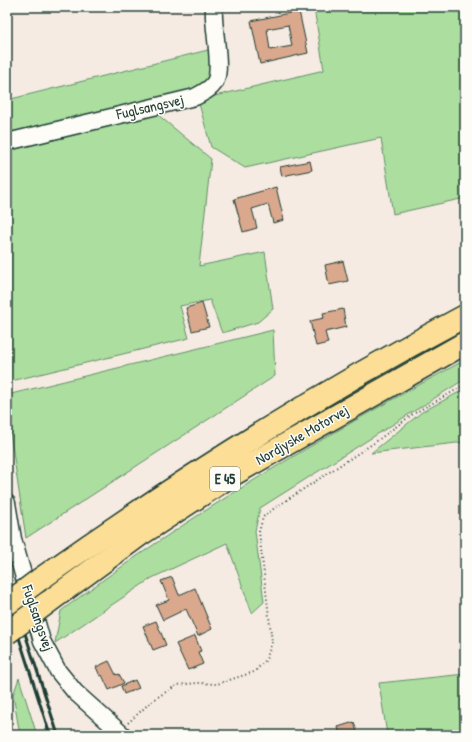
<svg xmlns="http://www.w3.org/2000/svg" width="472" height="742" viewBox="0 0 472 742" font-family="'Patrick Hand',sans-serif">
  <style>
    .green { fill: #abde9f; stroke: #658e6a }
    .building { fill: #daa88d; stroke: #1f3d34; fill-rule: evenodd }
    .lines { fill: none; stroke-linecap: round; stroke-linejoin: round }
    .minor-casing { stroke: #1f3d34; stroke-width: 19 }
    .highway-casing { stroke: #1f3d34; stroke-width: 25 }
    .path { stroke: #1f3d34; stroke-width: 2; stroke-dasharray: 1 3; stroke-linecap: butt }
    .minor { stroke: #fdfcf7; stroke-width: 16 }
    .highway { stroke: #fcde96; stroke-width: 22 }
    .rail { stroke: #1f3d34; stroke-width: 3 }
    .highway-bridge-casing { stroke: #1f3d34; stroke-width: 25; stroke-linecap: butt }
    .highway-bridge { stroke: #fcde96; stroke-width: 22 }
    .labels { text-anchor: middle; stroke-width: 3; stroke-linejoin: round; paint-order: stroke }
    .shield { fill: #fdfcf7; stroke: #62766e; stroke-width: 1 }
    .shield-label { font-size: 14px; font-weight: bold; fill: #1f3d34 }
    .street-label { font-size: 15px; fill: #1f3d34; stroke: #fdfcf7 }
  </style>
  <rect width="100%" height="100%" fill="#f6ebe2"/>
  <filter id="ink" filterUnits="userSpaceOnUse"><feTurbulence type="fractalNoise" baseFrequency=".025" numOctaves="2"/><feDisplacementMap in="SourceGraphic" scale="8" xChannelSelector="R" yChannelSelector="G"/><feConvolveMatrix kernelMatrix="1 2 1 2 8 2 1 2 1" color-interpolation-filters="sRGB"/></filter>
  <g filter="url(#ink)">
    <!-- green -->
    <g class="green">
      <polygon points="318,7 465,7 465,198 393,214 381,138 245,168 211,147 198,100 324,70 314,8"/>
      <polygon points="212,49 212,78 200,88 7,139 7,100"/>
      <polygon points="151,109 211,159 199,266 265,252 273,309 258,322 222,333 210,300 180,306 189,338 7,382 7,146"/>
      <polygon points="273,330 275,376 26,538 7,412 7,395"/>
      <path d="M465 360V379L260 508 255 531 264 602 252 613 227 543 152 578 55 643 61 611C188 515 325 435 465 360Z"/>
      <polygon points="465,389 465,442 371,453 422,412"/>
      <polygon points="465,674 465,735 387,735 379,683"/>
      <polygon points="19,678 37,735 20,735 13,695"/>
    </g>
    <!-- building -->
    <g class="building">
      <path d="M299 11 308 53 260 64 251 21ZM288 25 292 46 270 50 267 29Z"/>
      <polygon points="310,161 312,170 282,176 280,167"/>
      <polygon points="276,187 284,220 273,223 268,204 252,209 257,228 243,232 234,199"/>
      <polygon points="343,261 348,281 329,285 325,265"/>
      <polygon points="202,303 209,327 192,331 186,308"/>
      <polygon points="343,309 346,327 325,332 328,343 316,346 310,321 324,318 323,313"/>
      <polygon points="172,577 179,595 195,588 212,629 198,636 186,609 163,620 156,605 169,600 161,581"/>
      <polygon points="156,621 166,645 153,650 143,626"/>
      <polygon points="195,636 201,651 198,652 203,664 188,670 176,644"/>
      <polygon points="109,661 116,675 119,674 124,683 109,690 102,675 100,676 96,667"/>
      <polygon points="135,680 139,688 124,694 121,686"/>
      <polygon points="354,722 358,735 340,735 338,727"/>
    </g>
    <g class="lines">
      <!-- minor casing -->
      <g class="minor-casing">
        <g id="minor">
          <path d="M7 142 195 97C203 93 211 89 215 82 223 68 212 25 214 7"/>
          <polyline points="7,503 13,539 42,641 58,671 75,692 123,735"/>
        </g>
      </g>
      <!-- highway casing -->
      <g class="highway-casing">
        <g id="highway">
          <path d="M39 580C176 483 317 394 465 316"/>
          <polyline points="47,603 141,534 232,475 465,343"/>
        </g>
      </g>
      <!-- path -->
      <polyline class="path" points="128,723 153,700 177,685 198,683 217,684 254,672 266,660 272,642 259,532 263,517 276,507 374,443 413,414 465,385"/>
      <!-- minor -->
      <use href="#minor" class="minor"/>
      <!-- highway -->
      <use href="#highway" class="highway"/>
      <!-- rail -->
      <g class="rail">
        <polyline points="7,578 58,735"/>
        <polyline points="7,600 50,735"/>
      </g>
      <!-- highway-bridge casing -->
      <g class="highway-bridge-casing">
        <g id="highway-bridge">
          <polyline points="7,604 39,580"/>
          <polyline points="7,633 47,603"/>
        </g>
      </g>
      <!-- highway-bridge -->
      <use href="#highway-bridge" class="highway-bridge"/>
    </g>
  </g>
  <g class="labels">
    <!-- shield labels -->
    <rect class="shield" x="210" y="467" width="30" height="24" rx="3"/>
    <g class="shield-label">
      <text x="225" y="484">E 45</text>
    </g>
    <!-- street labels -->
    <g class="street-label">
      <text transform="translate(150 107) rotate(-13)" y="5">Fuglsangsvej</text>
      <text transform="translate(302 435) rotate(-30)" y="5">Nordjyske Motorvej</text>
      <text transform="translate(38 618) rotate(71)" y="5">Fuglsangsvej</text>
    </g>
  </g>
  <!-- margin -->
  <rect width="472" height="742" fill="none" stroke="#fdfcf7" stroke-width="24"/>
  <rect x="12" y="12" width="448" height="718" fill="none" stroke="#1f3d34" stroke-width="1.5" filter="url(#ink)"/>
</svg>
